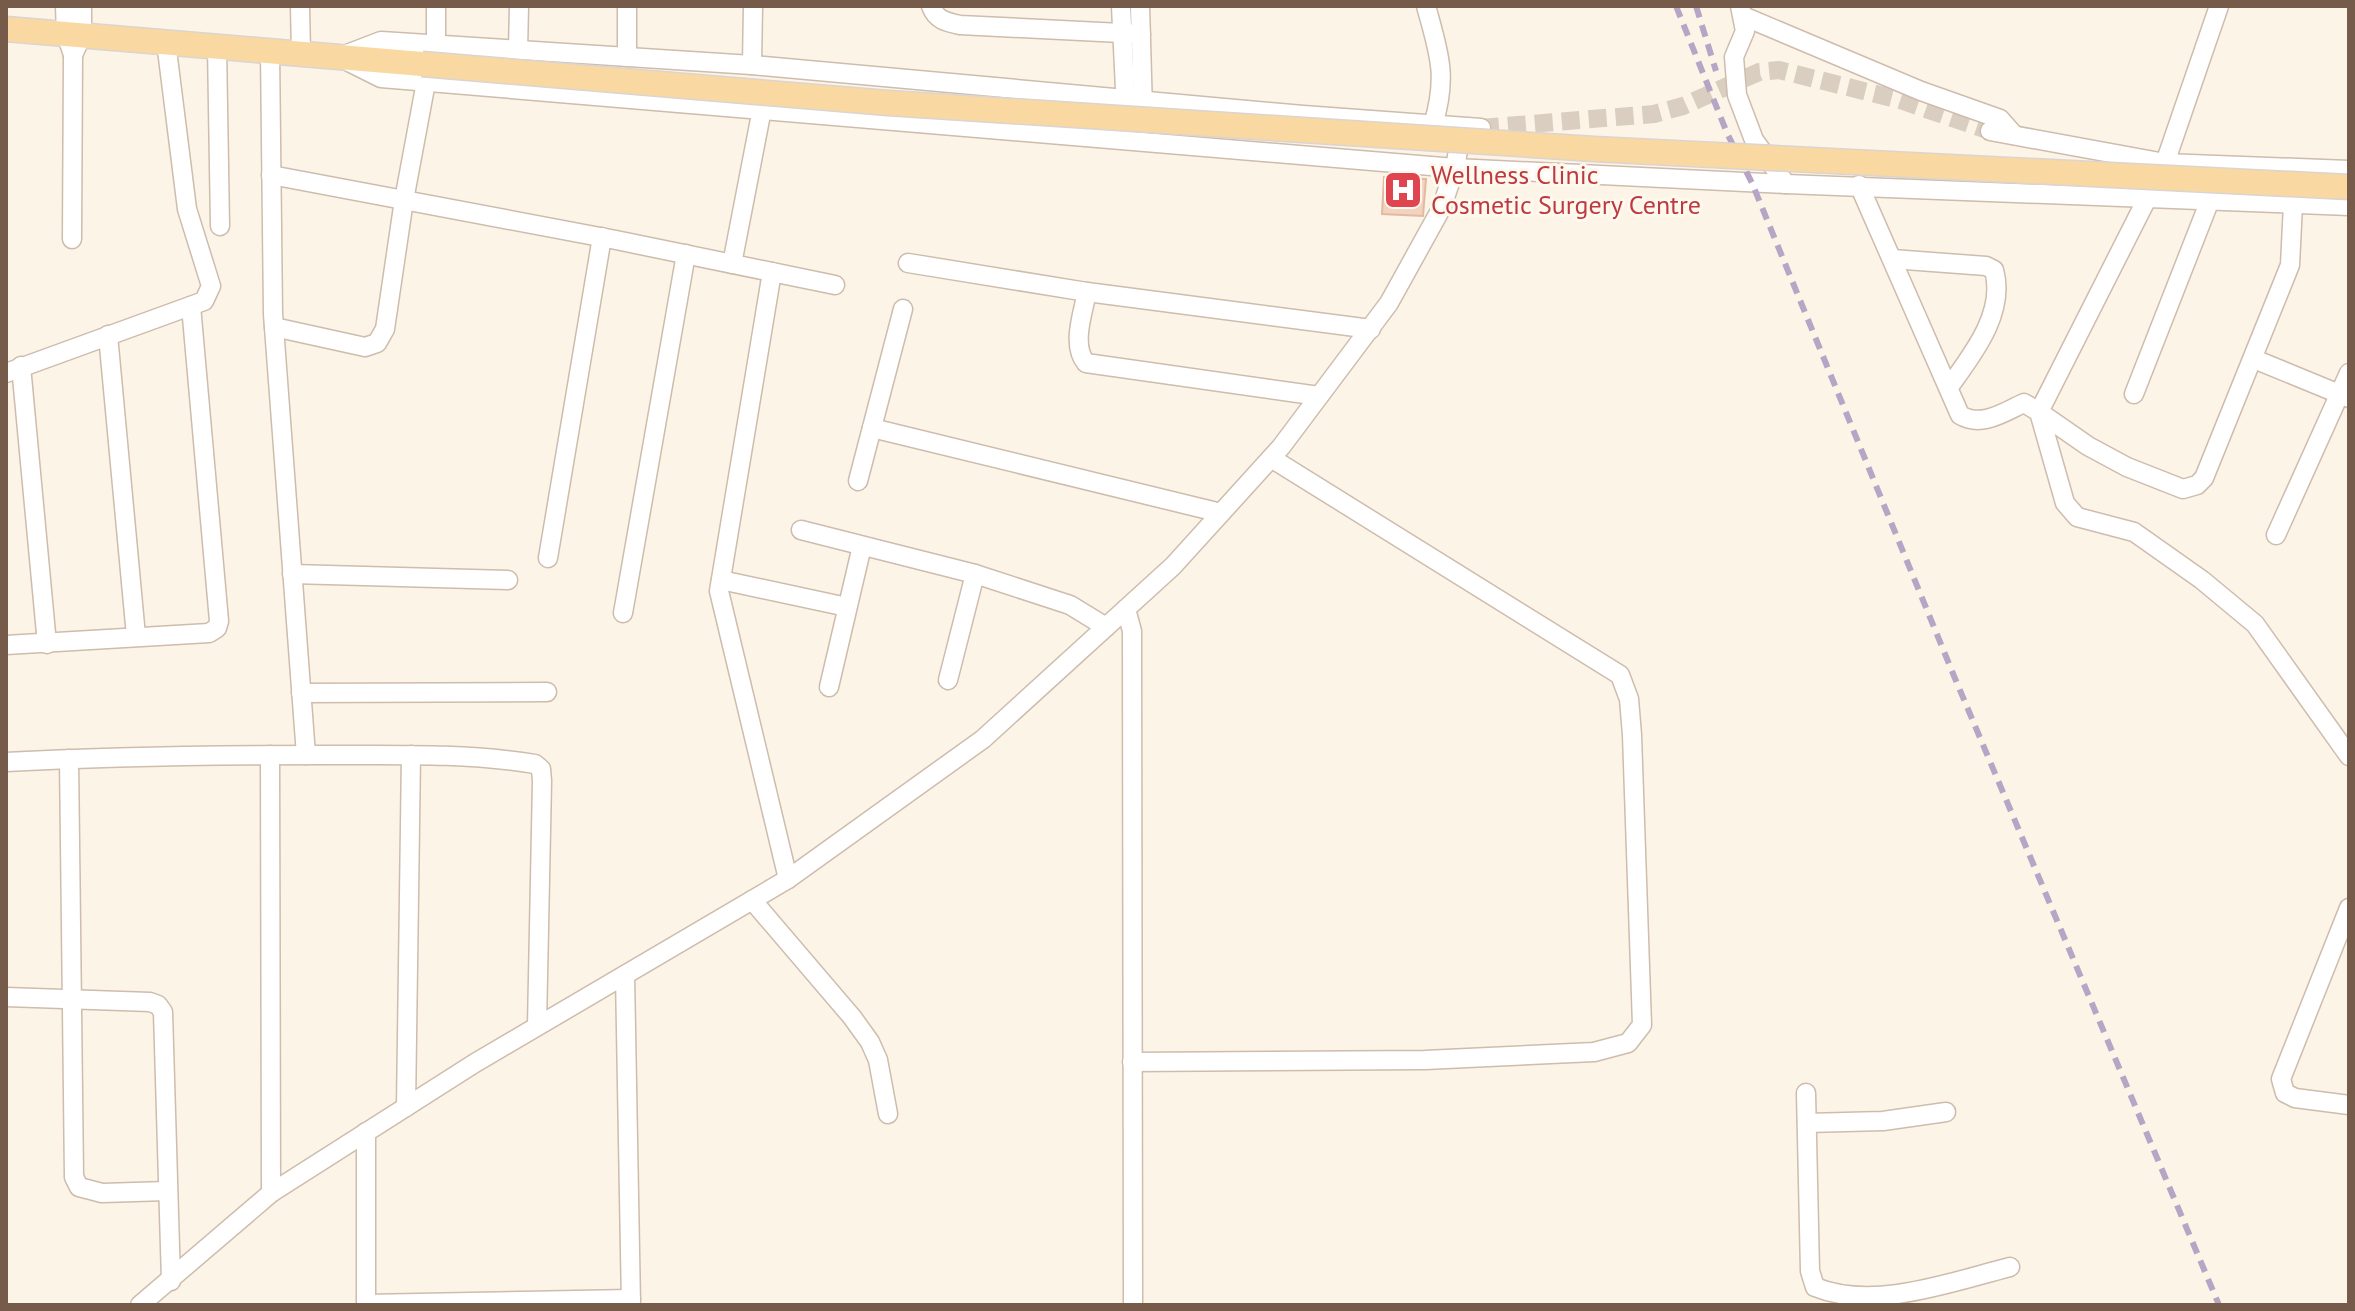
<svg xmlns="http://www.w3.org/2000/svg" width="2355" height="1311" viewBox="0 0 2355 1311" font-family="'PT Sans',sans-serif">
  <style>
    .building { fill: #f1d3bf; stroke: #e3baa0; stroke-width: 2 }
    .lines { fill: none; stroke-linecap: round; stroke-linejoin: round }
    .minor-tunnel { stroke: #dacec0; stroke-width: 18; stroke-dasharray: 18 9; stroke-linecap: butt }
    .minor-casing { stroke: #cebcad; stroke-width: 21 }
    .major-casing { stroke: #dbd4d0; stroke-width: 27 }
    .minor { stroke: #fff; stroke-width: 18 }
    .major { stroke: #f9d9a1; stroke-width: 24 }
    .rail { stroke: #b7a5c6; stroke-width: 6; stroke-dasharray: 12 8; stroke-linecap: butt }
    .major-bridge-casing { stroke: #dbd4d0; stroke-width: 27; stroke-linecap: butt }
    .major-bridge { stroke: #f9d9a1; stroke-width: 24 }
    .labels { text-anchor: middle; stroke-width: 6; stroke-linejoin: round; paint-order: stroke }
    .health-label { font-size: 26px; fill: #be3a42; stroke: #fff8ed; text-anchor: start }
  </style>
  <rect width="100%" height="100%" fill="#fcf4e7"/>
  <!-- building -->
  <polygon class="building" points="1384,177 1426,179 1423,216 1382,214"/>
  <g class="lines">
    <!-- minor-tunnel -->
    <polyline class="minor-tunnel" points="1481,128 1654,114 1683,106 1759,72 1779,70 1900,100 1990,131"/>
    <!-- minor casing -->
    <g class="minor-casing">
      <g id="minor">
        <polyline points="65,6 66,34 73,55 82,35 82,6"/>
        <polyline points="300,6 301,54"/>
        <polyline points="436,6 436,45"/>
        <path d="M931 6C936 20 946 22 960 25L1141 34"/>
        <polyline points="1121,6 1126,110"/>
        <polyline points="1140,6 1143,111"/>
        <path d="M1426 6C1439 53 1448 76 1433 125"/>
        <polyline points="1740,6 1745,31 1734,57 1737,95 1754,140 1786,184 2349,206"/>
        <polyline points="2219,6 2165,163 2039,412 2088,446 2127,467 2183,489 2197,485 2204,478 2290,265 2293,204"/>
        <polyline points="1743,16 1921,91 2000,119 2014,135"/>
        <polyline points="217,46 220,226"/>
        <polyline points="518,50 519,6"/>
        <polyline points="270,51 273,314 306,755"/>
        <polyline points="342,56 381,41 752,65 1303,115 1481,128"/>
        <polyline points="627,57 627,6"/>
        <polyline points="349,62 381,78 1455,168 1786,184"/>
        <polyline points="752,65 753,6"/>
        <polyline points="1990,131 2165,163 2349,170"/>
        <polyline points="271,175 616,240 835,285"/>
        <path d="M1859 185 1960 415C1982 428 2004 412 2024 403L2039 412 2065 503 2077 517 2134 532 2202 580 2255 624 2349 756"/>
        <polyline points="72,239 73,55"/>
        <path d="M1892 259 1986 266 1994 270C2006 313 1972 355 1949 387"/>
        <polyline points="908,263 1087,292 1371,329"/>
        <polyline points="732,264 762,109"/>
        <polyline points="772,272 719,591 788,879"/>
        <path d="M1087 292C1083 313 1071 345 1086 363L1319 396"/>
        <polyline points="274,327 365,347 377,343 385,329 404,200 426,82"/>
        <polyline points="108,335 136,636"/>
        <polyline points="2254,359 2349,398"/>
        <polyline points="21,366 47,644"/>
        <polyline points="6,373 204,301 211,286 187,209 166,42"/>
        <polyline points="2134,394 2210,200"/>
        <polyline points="872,428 1221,513"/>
        <polyline points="858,481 903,309"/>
        <polyline points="801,530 975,574 1070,605 1106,627"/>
        <polyline points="2276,535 2349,373"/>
        <polyline points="548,558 602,237"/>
        <polyline points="292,574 508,580"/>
        <polyline points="721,580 847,607"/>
        <polyline points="1126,609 1132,631 1133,1305"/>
        <polyline points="623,613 686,254"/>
        <polyline points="6,645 209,633 217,628 219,621 191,306"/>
        <polyline points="948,680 975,574"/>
        <polyline points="829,687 862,546"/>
        <polyline points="301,693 547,692"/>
        <polyline points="270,755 271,1193"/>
        <polyline points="69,759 74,1177 79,1187 102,1193 167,1191"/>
        <path d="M6 762C113 756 221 755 329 755 397 755 468 753 535 764L541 769 542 781 537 1026"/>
        <polyline points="752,900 852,1017 870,1042 878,1060 888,1114"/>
        <polyline points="2349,908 2281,1079 2285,1093 2295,1098 2349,1105"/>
        <polyline points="625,975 631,1305"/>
        <polyline points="6,997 150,1002 158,1005 163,1012 171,1281"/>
        <polyline points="1132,1062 1425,1060 1594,1052 1628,1043 1642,1025 1632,735 1629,699 1620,675 1271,458"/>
        <path d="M1806 1093 1810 1271 1815 1287C1874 1311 1951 1282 2010 1267"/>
        <polyline points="406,1107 411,755"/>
        <polyline points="1807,1123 1883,1121 1946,1112"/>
        <polyline points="366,1304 631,1299"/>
        <polyline points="140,1305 271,1193 475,1063 788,879 983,739 1173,566 1281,447 1389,303 1441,209 1455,168 1462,127"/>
        <polyline points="366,1305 366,1132"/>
      </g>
    </g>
    <!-- major casing -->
    <g class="major-casing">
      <polyline id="major" points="6,29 422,64"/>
    </g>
    <!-- minor -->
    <use href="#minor" class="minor"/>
    <!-- major -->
    <use href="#major" class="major"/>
    <!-- rail -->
    <g class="rail">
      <polyline points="1676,6 1727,133 1752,183 1954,676 2219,1305"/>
      <polyline points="1696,6 1716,71"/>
    </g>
    <!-- major-bridge casing -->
    <g class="major-bridge-casing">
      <polyline id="major-bridge" points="422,64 888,103 1594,149 2349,187"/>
    </g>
    <!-- major-bridge -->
    <use href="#major-bridge" class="major-bridge"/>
  </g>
  <!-- icons -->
  <defs>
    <g id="hospital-square" transform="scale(2)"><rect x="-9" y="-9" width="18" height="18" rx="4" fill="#e0444e" stroke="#fff8ed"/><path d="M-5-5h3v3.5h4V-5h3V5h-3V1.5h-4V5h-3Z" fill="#fff"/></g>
  </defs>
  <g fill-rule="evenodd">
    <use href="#hospital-square" x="1403" y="190"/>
  </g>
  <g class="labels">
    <!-- health labels -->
    <g class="health-label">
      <text x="1431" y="184">Wellness Clinic<tspan x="1431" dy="30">Cosmetic Surgery Centre</tspan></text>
    </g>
  </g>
  <!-- border -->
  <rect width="2355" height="1311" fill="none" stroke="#765b4b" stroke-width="16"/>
</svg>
